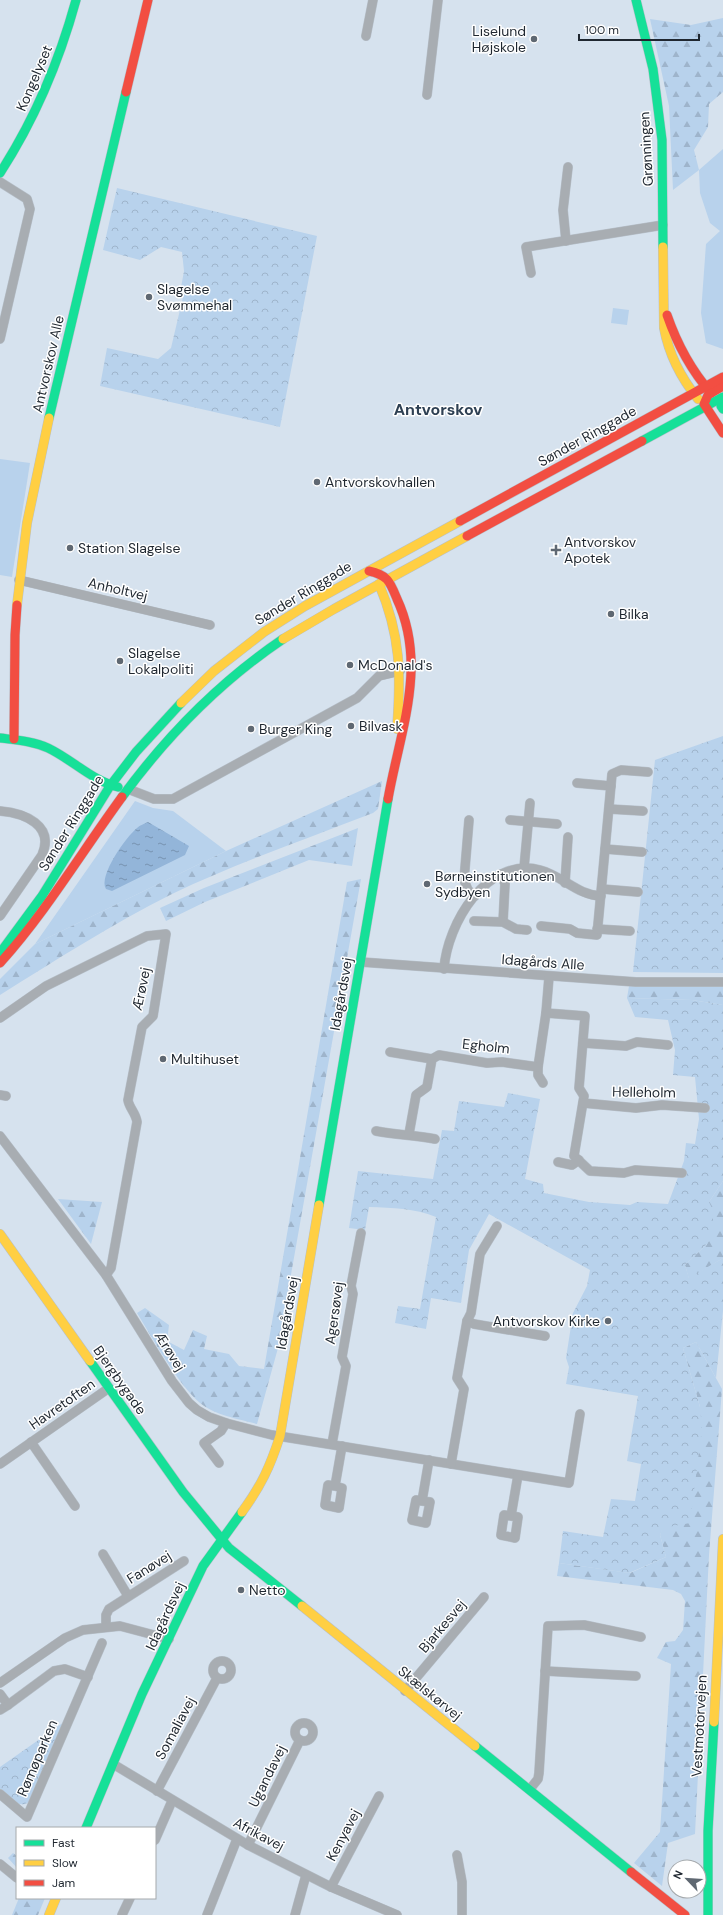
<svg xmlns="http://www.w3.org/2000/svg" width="723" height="1915" viewBox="0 0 723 1915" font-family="'DM Sans',sans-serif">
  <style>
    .green { fill: #b8d2ec }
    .forest { fill: url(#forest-firs) }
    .park { fill: url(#park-crowns) }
    .water { fill: url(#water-ripples) }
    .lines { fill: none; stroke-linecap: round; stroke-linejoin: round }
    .street-casing { stroke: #b7c0ca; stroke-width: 10 }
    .fast-casing { stroke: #b7c0ca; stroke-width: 10 }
    .slow-casing { stroke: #b7c0ca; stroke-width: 10 }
    .jam-casing { stroke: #b7c0ca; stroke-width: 10 }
    .street { stroke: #a8adb2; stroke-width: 9 }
    .fast { stroke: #16e098; stroke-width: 9 }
    .slow { stroke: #ffcf43; stroke-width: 9 }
    .jam { stroke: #f24e42; stroke-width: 9 }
    .poi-dot { fill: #5f6872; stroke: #fff; stroke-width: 1.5 }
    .labels { text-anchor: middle; stroke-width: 3; stroke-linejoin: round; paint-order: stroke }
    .poi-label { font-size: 14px; fill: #1f2730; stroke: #fff; text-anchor: start }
    .street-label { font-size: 14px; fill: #1f2730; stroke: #fff }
    .quarter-label { font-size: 16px; font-weight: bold; fill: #2e4053; stroke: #fff }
  </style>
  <defs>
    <pattern id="forest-firs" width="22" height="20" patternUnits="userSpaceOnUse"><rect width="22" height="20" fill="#b8d2ec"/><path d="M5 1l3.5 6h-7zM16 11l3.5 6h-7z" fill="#9eb4cb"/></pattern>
    <pattern id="park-crowns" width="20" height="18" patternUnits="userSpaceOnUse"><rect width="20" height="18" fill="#b8d2ec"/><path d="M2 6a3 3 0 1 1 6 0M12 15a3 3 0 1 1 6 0" fill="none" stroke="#9eb4cb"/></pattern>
    <pattern id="water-ripples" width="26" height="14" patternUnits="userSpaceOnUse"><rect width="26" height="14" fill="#93b5d9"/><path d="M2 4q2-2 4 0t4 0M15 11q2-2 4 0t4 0" fill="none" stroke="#7793b0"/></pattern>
  </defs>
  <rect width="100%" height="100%" fill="#d6e2ee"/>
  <!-- green -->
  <g class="green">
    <polygon points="723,149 723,349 706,343 701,313 706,244 720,231 710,223 700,193 699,170"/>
    <polygon points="613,308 629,310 627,325 611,323"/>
    <polygon points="0,459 30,463 12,577 0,575"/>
    <polygon points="135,801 153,808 173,811 226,851 35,944"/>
  </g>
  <!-- forest -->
  <g class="forest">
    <polygon points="723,18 723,92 709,104 708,127 694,150 699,170 673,190 669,106 650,19 691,25"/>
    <path d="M382 781 378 809 373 813C306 839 237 863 172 894 112 924 56 960 0 995V979L35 944 226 851Z"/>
    <polygon points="358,828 352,866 309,860 205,902 166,921 160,908 204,888"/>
    <path d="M361 879 278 1348 257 1424C239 1419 214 1415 200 1403 177 1383 153 1339 137 1313L145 1308 169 1325 167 1341 184 1350 193 1330 207 1336 204 1349 229 1354 239 1366 264 1369 347 882Z"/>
    <polygon points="629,986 723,987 723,1005 692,1000 627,998"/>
    <polygon points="723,1181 723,1258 689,1279 685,1265 707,1244 709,1202"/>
    <polygon points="58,1199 102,1202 91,1244"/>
    <polygon points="696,1342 722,1389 709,1555 695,1834 668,1843 662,1886 634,1863 660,1832 671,1664 657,1658 666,1642 675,1641 683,1630 685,1601 681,1594 673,1590 557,1576 559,1563 630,1573 666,1557 660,1535 700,1407 683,1348"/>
    <polygon points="13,1853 17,1856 17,1868 8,1858"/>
    <polygon points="19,1898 45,1898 38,1915 12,1915"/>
  </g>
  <!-- park -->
  <g class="park">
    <polygon points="117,188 317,236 280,427 100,386 107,348 158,359 171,348 183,297 180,293 184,271 182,252 161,247 140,260 103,250"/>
    <polygon points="723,736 723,973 633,972 655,760"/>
    <path d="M627 998 692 1000 723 1005V1181L709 1202 712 1208 714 1233 707 1244 685 1265 689 1278 723 1258V1311L716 1378 696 1342 683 1348 700 1407 702 1428 690 1523 663 1528 660 1535 666 1557 629 1573 559 1563 563 1531 603 1537 611 1499 635 1501 641 1464 627 1461 638 1396 566 1384 569 1367 566 1358 573 1313 587 1286 590 1270 489 1214 469 1250 461 1303 431 1298 426 1329 395 1323 398 1306 420 1309 436 1217C414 1208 393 1208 369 1207L365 1230 349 1228 358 1171 433 1179 442 1130 454 1131 459 1101 504 1107 508 1093 540 1099 525 1179 543 1184 544 1193 589 1202 630 1205 637 1202 668 1204 684 1161 686 1143 695 1144 699 1119 695 1077 673 1075 675 1050 668 1020 635 1017Z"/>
    <path d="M64 1722 30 1801C19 1811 8 1796 0 1789V1767Z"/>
  </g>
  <!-- water -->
  <path class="water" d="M148 822 189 846 185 855 112 891 106 889C98 876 126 837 137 828 140 825 144 824 148 822Z"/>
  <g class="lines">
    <!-- street casing -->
    <g class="street-casing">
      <g id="street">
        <polyline points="366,36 373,0"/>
        <polyline points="427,95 438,0"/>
        <polyline points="0,182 27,199 30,209 0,339"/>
        <polyline points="566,241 563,210 568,167"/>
        <polyline points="531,273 526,247 663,225"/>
        <polyline points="19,580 210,625"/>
        <polyline points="577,783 611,786"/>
        <polyline points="128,789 154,799 173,799 357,698 379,676 400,671"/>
        <polyline points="609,809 643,811"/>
        <path d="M0 811C24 813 55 825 42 855L0 916"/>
        <polyline points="469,820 464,880 468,890 475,896"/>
        <polyline points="510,820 557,824"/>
        <polyline points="605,849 642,852"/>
        <polyline points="524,868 530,803"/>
        <polyline points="501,874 505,884 503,922"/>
        <polyline points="565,883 568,837"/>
        <polyline points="602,889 638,892"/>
        <polyline points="474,921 503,922 516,929 527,930"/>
        <polyline points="541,926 570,929 577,933 597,935 612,774 621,770 648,772"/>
        <polyline points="597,929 630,931"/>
        <polyline points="361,962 636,982 723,982"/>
        <path d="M444 969C447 924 487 856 540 870 563 876 577 895 601 896"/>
        <polyline points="546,1013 585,1016 579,1088 584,1096 574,1156 590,1171 624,1173 635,1170 682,1173"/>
        <path d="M0 1018 46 986 147 936 166 934 153 1016 142 1027 128 1100C129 1108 136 1113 137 1122L111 1268 106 1275"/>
        <polyline points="583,1043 626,1046 637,1042 668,1045"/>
        <polyline points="390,1052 432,1059"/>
        <polyline points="543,1083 538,1075 538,1067 546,1013 549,977"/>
        <polyline points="0,1095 6,1096"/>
        <polyline points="583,1103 636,1108 662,1105 705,1108"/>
        <path d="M376 1131C396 1135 415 1135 435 1139"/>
        <polyline points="409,1134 416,1095 427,1087 432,1059 439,1055 487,1063 502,1062 538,1067"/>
        <polyline points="0,1136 106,1275 172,1381 189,1403 197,1410 209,1417 226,1423 272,1435 569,1483 580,1414"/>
        <polyline points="558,1162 572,1165 579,1160"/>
        <polyline points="467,1321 474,1324 545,1336"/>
        <polyline points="31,1442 75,1506"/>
        <polyline points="332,1444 346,1366 342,1357 353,1294 351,1286 361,1233"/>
        <polyline points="219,1463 204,1443 221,1431 226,1423"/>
        <polyline points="0,1464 109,1388"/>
        <polyline points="451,1464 464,1389 457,1378 467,1321 471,1313 480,1254 497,1226"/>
        <polyline points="335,1486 342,1488 339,1508 325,1505 328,1485 335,1486 342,1446"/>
        <polyline points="422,1501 430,1502 426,1523 412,1520 416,1500 422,1501 429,1460"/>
        <polyline points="511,1516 518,1517 515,1538 501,1535 504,1515 511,1516 518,1475"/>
        <polyline points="103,1554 128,1596"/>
        <polyline points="106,1626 106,1615 109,1609 184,1561"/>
        <circle cx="222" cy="1670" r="9"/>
        <polyline points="545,1671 636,1676"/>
        <polyline points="0,1683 65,1638 83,1630 120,1626 169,1639"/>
        <polyline points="405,1691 484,1597"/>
        <polyline points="0,1694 8,1705 0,1710"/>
        <polyline points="8,1705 54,1671 65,1669 88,1677"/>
        <circle cx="304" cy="1732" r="9"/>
        <polyline points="113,1764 248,1845 331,1887 397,1915"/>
        <polyline points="530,1789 538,1779 539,1773 548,1626 584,1625 641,1637"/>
        <polyline points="157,1791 217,1678"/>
        <polyline points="0,1794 27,1817 102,1643"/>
        <polyline points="155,1840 172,1801"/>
        <polyline points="248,1845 300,1740"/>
        <polyline points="457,1855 462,1882 462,1915"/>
        <polyline points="0,1864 17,1878"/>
        <polyline points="331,1887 379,1796"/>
        <polyline points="122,1915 130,1898"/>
        <polyline points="207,1915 237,1839"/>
        <polyline points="295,1915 306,1875"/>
      </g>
    </g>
    <!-- fast casing -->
    <g class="fast-casing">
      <g id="fast">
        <polyline points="636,0 653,69 662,140 663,247"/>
        <path d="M0 173C35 119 59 62 76 0"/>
        <polyline points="721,406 723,409"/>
        <polyline points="49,418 126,92"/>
        <polyline points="642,441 723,397"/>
        <path d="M0 738C16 740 33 741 48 748 73 760 91 780 118 787"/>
        <path d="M122 797C166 737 221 681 283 639"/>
        <polyline points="0,953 42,896 110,786 136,752 181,703"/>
        <polyline points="319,1205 388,799"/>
        <polyline points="90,1361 183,1492 229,1548 302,1606"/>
        <polyline points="475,1746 631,1872"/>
        <polyline points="86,1828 142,1694 203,1566 242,1512"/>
        <polyline points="708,1915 708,1831 714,1722"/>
      </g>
    </g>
    <!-- slow casing -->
    <g class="slow-casing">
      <g id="slow">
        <path d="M663 247 664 328C669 355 681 378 698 399"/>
        <path d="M379 584C401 636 401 674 397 729"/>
        <polyline points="17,605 27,523 49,418"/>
        <polyline points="283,639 334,609 467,536"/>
        <polyline points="181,703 214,671 264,632 305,606 460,521"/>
        <polyline points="0,1234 90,1361"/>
        <path d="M242 1512C261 1486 270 1467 280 1436L319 1205"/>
        <polyline points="302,1606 475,1746"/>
        <polyline points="714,1722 723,1539"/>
        <polyline points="49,1915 56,1898"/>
      </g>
    </g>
    <!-- jam casing -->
    <g class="jam-casing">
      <g id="jam">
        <polyline points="126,92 148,0"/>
        <path d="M667 315C677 344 691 370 711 393"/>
        <polyline points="723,386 708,395 704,404 723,433"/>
        <polyline points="460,521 723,377"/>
        <polyline points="467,536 642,441"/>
        <path d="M369 571C388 575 390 582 397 599 428 666 400 731 388 799"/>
        <polyline points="14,739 15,635 17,605"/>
        <path d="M0 963C46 912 81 853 122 797"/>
        <polyline points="631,1872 685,1915"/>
      </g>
    </g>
    <!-- street -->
    <use href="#street" class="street"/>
    <!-- fast -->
    <use href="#fast" class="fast"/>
    <!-- slow -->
    <use href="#slow" class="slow"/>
    <!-- jam -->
    <use href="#jam" class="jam"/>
  </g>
  <!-- markers -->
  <g class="poi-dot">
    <circle cx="534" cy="39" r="4"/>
    <circle cx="149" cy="297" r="4"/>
    <circle cx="317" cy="482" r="4"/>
    <circle cx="70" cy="548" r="4"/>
    <path d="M554 544h4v4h4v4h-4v4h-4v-4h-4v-4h4z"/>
    <circle cx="611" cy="614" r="4"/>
    <circle cx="120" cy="661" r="4"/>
    <circle cx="350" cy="665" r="4"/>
    <circle cx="351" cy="726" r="4"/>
    <circle cx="251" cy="729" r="4"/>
    <circle cx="427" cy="884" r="4"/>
    <circle cx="163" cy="1059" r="4"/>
    <circle cx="608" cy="1321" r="4"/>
    <circle cx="241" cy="1590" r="4"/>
  </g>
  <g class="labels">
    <!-- poi labels -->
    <g class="poi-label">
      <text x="526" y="36" text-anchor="end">Liselund<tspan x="526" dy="16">Højskole</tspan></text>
      <text x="157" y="294">Slagelse<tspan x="157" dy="16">Svømmehal</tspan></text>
      <text x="325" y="487">Antvorskovhallen</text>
      <text x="564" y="547">Antvorskov<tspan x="564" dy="16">Apotek</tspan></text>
      <text x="78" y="553">Station Slagelse</text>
      <text x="619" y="619">Bilka</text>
      <text x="128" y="658">Slagelse<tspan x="128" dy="16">Lokalpoliti</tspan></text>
      <text x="358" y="670">McDonald's</text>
      <text x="359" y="731">Bilvask</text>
      <text x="259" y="734">Burger King</text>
      <text x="435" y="881">Børneinstitutionen<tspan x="435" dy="16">Sydbyen</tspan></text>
      <text x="171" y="1064">Multihuset</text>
      <text x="600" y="1326" text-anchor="end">Antvorskov Kirke</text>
      <text x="249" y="1595">Netto</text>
    </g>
    <!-- street labels -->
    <g class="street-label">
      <text transform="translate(34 78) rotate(-67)" y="5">Kongelyset</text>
      <text transform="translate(646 149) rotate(-93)" y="5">Grønningen</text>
      <text transform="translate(48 364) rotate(-77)" y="5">Antvorskov Alle</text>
      <text transform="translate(587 436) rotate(-29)" y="5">Sønder Ringgade</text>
      <text transform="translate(118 589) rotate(13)" y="5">Anholtvej</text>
      <text transform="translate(303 593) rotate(-31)" y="5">Sønder Ringgade</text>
      <text transform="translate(71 823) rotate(-58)" y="5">Sønder Ringgade</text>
      <text transform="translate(543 962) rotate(4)" y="5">Idagårds Alle</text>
      <text transform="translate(141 989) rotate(-78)" y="5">Ærøvej</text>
      <text transform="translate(341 994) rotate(-80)" y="5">Idagårdsvej</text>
      <text transform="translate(486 1046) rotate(6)" y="5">Egholm</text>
      <text transform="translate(644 1092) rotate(1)" y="5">Helleholm</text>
      <text transform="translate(287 1313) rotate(-80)" y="5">Idagårdsvej</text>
      <text transform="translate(334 1313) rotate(-82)" y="5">Agersøvej</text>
      <text transform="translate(170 1351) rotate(58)" y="5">Ærøvej</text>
      <text transform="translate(120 1380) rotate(55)" y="5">Bjergbygade</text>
      <text transform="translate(62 1404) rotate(-35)" y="5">Havretoften</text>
      <text transform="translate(149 1567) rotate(-32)" y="5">Fanøvej</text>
      <text transform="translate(165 1616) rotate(-65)" y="5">Idagårdsvej</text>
      <text transform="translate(442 1626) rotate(-50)" y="5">Bjarkesvej</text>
      <text transform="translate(430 1693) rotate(39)" y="5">Skælskørvej</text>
      <text transform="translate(699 1726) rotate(-87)" y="5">Vestmotorvejen</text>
      <text transform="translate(175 1728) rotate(-62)" y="5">Somaliavej</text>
      <text transform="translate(37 1758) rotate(-67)" y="5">Rømøparken</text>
      <text transform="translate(267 1776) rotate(-64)" y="5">Ugandavej</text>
      <text transform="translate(259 1834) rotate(28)" y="5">Afrikavej</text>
      <text transform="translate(343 1835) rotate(-62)" y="5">Kenyavej</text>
    </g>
    <!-- quarter labels -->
    <g class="quarter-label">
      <text x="438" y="415">Antvorskov</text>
    </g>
  </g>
  <!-- legend -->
  <rect x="16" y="1827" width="140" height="72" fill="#ffffff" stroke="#a5a9ac"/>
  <rect x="24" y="1840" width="20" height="6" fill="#16e098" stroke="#a5a9ac"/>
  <text x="52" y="1847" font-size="12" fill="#1f2730">Fast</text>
  <rect x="24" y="1860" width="20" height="6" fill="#ffcf43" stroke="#a5a9ac"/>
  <text x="52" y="1867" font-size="12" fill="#1f2730">Slow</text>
  <rect x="24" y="1880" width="20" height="6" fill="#f24e42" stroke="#a5a9ac"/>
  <text x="52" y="1887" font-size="12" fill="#1f2730">Jam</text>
  <!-- north arrow -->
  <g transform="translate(687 1879) rotate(295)"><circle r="19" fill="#ffffff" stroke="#a5a9ac"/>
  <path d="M0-3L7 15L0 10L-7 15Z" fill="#5f6872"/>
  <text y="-6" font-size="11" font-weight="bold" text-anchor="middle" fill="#1f2730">N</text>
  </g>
  <!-- scale -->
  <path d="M579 34v6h120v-6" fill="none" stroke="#1f2730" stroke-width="2"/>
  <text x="585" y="34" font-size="12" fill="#1f2730" stroke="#ffffff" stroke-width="3" paint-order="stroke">100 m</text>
</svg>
